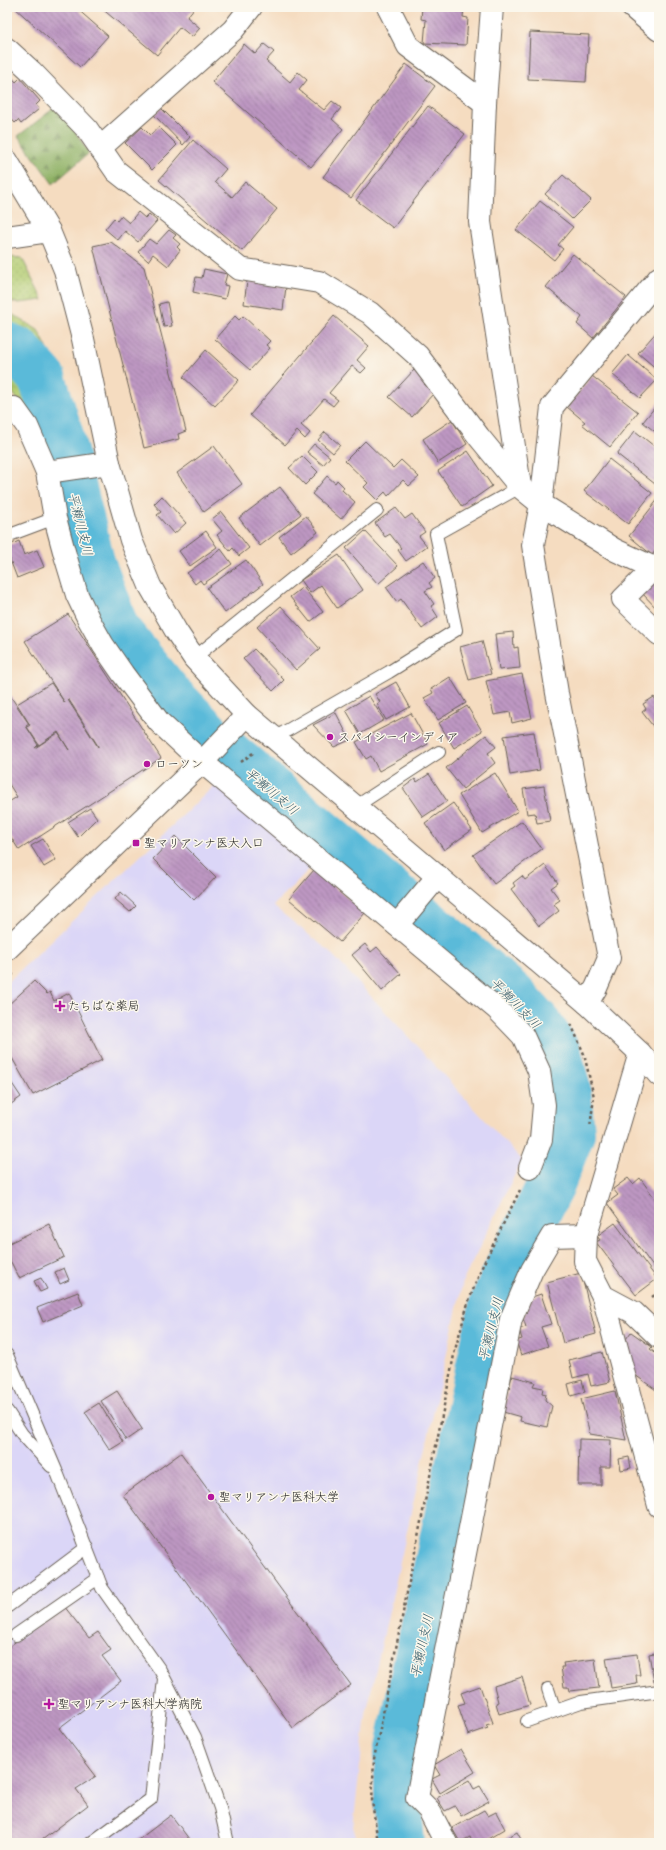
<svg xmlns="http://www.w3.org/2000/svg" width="666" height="1850" viewBox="0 0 666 1850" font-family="'Architects Daughter','Klee One',sans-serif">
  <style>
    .built { fill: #dbd6f7 }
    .forest { fill: url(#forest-firs); stroke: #546640 }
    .wetland { fill: url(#wetland-marsh); stroke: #677447 }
    .park { fill: url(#park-dots); stroke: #677447 }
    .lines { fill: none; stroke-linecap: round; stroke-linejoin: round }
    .river { stroke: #5abad9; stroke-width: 48 }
    .building { fill: url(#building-back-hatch); fill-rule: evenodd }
    .lane-casing { stroke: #685f55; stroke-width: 14 }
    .street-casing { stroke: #685f55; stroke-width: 24 }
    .secondary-casing { stroke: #685f55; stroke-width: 24 }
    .path { stroke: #685f55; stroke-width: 2.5; stroke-dasharray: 3 3; stroke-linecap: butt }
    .lane { stroke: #fff; stroke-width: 12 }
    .street { stroke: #fff; stroke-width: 22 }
    .secondary { stroke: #fff; stroke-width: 22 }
    .poi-dot { fill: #b5179e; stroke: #fbf7ec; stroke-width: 1.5 }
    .labels { text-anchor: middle; stroke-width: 3; stroke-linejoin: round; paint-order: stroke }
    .poi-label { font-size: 12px; fill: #1c1c1c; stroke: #fbf7ec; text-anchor: start }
    .water-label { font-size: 13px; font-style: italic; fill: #355b68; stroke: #fbf7ec }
  </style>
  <defs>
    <pattern id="forest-firs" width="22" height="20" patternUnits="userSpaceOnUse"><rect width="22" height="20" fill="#8db064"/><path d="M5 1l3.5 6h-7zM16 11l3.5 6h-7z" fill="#728e52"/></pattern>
    <pattern id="wetland-marsh" width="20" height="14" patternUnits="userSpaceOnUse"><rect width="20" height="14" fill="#b2cc72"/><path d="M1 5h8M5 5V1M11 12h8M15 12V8" fill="none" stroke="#98af62"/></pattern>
    <pattern id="park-dots" width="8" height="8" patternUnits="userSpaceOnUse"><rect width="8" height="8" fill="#b2cc72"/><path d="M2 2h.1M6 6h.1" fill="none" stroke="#98af62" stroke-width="1.8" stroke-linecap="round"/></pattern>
    <pattern id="building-back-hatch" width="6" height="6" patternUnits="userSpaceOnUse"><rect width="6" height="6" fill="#bd97c2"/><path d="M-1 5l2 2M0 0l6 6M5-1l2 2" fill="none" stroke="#997a9d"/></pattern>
  </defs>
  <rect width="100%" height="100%" fill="#fbf7ec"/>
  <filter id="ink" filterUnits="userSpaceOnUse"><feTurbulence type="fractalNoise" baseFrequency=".025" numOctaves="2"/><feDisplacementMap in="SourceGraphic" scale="8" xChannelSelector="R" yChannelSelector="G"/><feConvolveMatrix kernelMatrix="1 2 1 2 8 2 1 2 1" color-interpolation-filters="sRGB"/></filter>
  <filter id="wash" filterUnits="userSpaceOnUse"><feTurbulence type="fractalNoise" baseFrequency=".012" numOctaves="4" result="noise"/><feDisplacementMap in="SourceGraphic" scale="16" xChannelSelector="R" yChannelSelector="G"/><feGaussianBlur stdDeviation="0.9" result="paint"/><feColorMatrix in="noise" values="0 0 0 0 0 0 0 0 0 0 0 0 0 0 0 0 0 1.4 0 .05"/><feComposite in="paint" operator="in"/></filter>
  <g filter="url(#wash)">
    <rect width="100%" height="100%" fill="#f5dcc0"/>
    <!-- built -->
    <polygon class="built" points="216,784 312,866 273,906 329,951 522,1160 463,1281 366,1714 353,1827 358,1843 7,1843 7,983"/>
    <!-- forest -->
    <polygon class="forest" points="58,105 89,153 53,184 18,136"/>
    <!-- wetland -->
    <g class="wetland">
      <polygon points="7,311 38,330 54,361 62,406 57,404 36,357 7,337"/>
      <path d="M7 354C14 358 25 363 30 369 44 387 52 432 55 455L7 384Z"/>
    </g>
    <!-- park -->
    <polygon class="park" points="7,257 22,258 43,300 19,303 7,301"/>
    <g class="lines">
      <!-- river -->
      <polyline class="river" points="7,346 18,351 42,378 60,436 91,562 116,630 169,695 217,744 512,995 540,1026 558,1054 567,1090 571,1133 549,1189 513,1258 493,1305 398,1753 398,1809 401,1843"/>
    </g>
    <g id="blocks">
      <!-- building -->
      <g class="building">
        <polygon points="14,7 75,7 108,36 80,67"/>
        <polygon points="100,7 195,7 187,17 200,28 192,37 180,27 157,55"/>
        <polygon points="422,7 464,7 463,17 468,18 466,45 424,43 426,20 421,19"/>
        <polygon points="530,32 589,35 586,82 528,79"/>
        <polygon points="244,44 255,54 264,44 274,52 266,61 290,82 298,72 307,80 299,90 324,110 332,101 341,108 332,119 343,129 311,167 212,82"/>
        <polygon points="406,64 435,86 351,198 323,177"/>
        <polygon points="7,72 16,82 20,78 40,101 36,105 39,109 21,124 18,120 15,123 7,114"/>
        <polygon points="428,106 465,134 393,228 356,200"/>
        <polygon points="161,108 190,137 183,145 154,115"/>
        <polygon points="142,127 150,135 159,127 177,145 152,170 125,143"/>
        <polygon points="193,140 226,169 215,182 232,197 245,182 277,209 242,251 159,180"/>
        <polygon points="563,175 591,200 572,219 545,194"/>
        <polygon points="540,201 573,227 558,245 563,249 554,260 516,230"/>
        <polygon points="138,212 145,218 149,214 157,221 138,242 125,231 118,240 105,229 114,218 117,221 121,216 129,223"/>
        <polygon points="169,230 176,235 173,238 180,244 177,247 180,250 168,266 153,254 148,261 138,252 149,239 156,244"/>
        <polygon points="111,242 144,267 186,431 178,434 179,439 144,448 93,246"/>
        <polygon points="573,254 626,297 593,338 577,324 582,317 546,287"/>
        <polygon points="204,269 227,274 224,285 228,286 225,299 193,292 196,277 202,278"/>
        <polygon points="247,281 286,287 283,310 244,304"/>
        <polygon points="167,302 172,326 164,327 159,304"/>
        <polygon points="235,316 239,320 243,316 270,341 266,345 270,348 250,370 215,339"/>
        <polygon points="334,316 369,346 357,360 366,368 361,373 352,366 329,393 338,400 333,406 324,399 301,425 310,433 305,439 297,431 285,445 250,415"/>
        <polygon points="659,329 659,371 638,353"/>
        <polygon points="206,350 239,380 215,406 183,377"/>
        <polygon points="628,355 657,380 640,398 612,374"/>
        <polygon points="414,370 427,381 424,384 434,393 412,417 389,397"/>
        <polygon points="592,376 638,412 610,447 582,424 585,422 567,407"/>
        <polygon points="659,402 659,435 643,422"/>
        <polygon points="452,420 467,444 438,463 423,439"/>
        <polygon points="635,431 659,450 659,479 655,484 617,454"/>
        <polygon points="325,432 340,445 333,453 318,440"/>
        <polygon points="365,441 393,468 401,460 419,477 409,486 403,480 388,496 385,492 377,500 364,487 368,483 345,461"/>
        <polygon points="314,444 330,457 323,465 307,452"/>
        <polygon points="214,446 242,484 204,512 177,473"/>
        <polygon points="468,451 492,486 462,507 438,471"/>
        <polygon points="302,456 318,472 305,485 289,468"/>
        <polygon points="609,459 652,493 628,524 584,491"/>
        <polygon points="327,476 335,483 337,480 344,487 342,490 355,502 341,519 312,494"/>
        <polygon points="280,487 301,514 260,546 239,518"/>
        <polygon points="162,496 186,523 174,534 157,515 161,512 154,504"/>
        <polygon points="659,498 659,546 652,555 629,536"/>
        <polygon points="396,508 405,519 412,514 425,532 419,536 427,546 406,561 398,550 401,548 390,534 385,537 375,523"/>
        <polygon points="221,512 249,548 239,556 233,548 230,551 217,535 222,531 212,519"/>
        <polygon points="306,516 318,532 291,553 279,537"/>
        <polygon points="206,531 217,547 190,566 179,551"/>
        <polygon points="365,531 398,566 378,584 346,548"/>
        <polygon points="19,541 24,555 37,550 44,567 17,578 7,552 7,546"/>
        <polygon points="221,549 232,564 203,584 200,580 195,584 187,573"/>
        <polygon points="339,555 363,590 337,608 321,585 310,593 301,580"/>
        <polygon points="246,560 263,584 225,613 207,588"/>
        <polygon points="423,561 435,578 429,583 432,587 425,591 434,604 431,606 438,617 422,629 401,599 397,602 386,587"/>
        <polygon points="659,575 659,611 641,592"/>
        <polygon points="303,587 323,612 310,622 290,597"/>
        <polygon points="281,606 320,649 296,670 257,627"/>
        <path d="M68 614 161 758 19 850 7 831V803L17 797 7 781V691L29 724 26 726 38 745 35 748 58 733 69 750 58 732 39 745 27 727 30 725 17 704 51 683 65 703 25 641ZM68 700H69L98 746V747Z"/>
        <polygon points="513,632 514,648 518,647 520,668 499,670 495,634"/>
        <polygon points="482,641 491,674 469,680 460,647"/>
        <polygon points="254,649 284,680 273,691 243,659"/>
        <polygon points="522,674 532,718 512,723 510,712 494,715 486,681"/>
        <polygon points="450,677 466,703 438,720 424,698 433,693 431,689"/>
        <polygon points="396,682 410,707 386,720 377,704 380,702 375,694"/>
        <polygon points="369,696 384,720 360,734 346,710"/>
        <polygon points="654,697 656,700 659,698 659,734 642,712 646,709 643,704"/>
        <polygon points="467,706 482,731 454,748 439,723"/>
        <polygon points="336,713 350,740 334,747 313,725"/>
        <polygon points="411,713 428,744 379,771 371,756 366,759 356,742"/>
        <polygon points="534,732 540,770 510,775 504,736"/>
        <polygon points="486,735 496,747 488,753 495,763 463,789 446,768"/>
        <polygon points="495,773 518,811 482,833 459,795"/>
        <polygon points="429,774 447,801 423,817 403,788 415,779 417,782"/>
        <polygon points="544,786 550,821 537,823 535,813 527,814 523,789"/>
        <polygon points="453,803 472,830 444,850 425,823"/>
        <polygon points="90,808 97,818 78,837 68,822"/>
        <polygon points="522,821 542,849 494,884 473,855"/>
        <polygon points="175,836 216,877 194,900 153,859"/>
        <polygon points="43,839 56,860 44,867 31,846"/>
        <polygon points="545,865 558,883 551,888 560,900 554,904 559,911 539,926 511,889 515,886 513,883 522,876 525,880"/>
        <polygon points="314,870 365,913 340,942 289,899"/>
        <polygon points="121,892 136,906 130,912 115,899"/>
        <polygon points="365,944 371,952 377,947 401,974 382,991 352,955"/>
        <polygon points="34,981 47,994 50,992 54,1001 69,993 102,1060 33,1095 12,1058 7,1057 7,1006"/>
        <polygon points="7,1076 21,1097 7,1107"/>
        <polygon points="628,1178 633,1184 640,1178 659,1204 659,1275 607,1203 618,1195 613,1189"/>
        <polygon points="615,1223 657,1279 636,1295 596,1242 600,1240 597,1236"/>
        <polygon points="49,1224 64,1257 19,1278 7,1254 7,1244"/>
        <polygon points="64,1268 69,1280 60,1284 55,1272"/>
        <polygon points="581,1273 596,1334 563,1343 547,1282"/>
        <polygon points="41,1278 47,1289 40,1292 34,1281"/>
        <polygon points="78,1292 83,1305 43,1322 37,1308"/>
        <polygon points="541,1294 551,1324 541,1327 548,1346 521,1355 516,1341 522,1339 519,1329 526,1327 523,1318 532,1297"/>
        <polygon points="631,1332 652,1347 650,1349 659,1356 659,1392 635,1375 626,1339"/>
        <polygon points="602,1352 610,1382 591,1386 588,1374 573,1378 569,1360"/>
        <polygon points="512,1376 535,1382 533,1386 543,1388 542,1393 546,1394 545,1400 552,1406 547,1427 520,1421 521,1417 503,1412"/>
        <polygon points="582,1380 585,1392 571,1396 568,1384"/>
        <polygon points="117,1391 142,1429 126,1440 101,1401"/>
        <polygon points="615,1391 626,1440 590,1434 581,1399"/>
        <polygon points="99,1403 123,1442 110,1450 85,1412"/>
        <polygon points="579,1439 611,1440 610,1467 601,1467 601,1485 578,1485"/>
        <polygon points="181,1453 351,1685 293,1728 123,1495"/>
        <polygon points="629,1457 631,1468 621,1470 619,1459"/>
        <polygon points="64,1606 89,1638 98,1632 111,1650 102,1656 121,1681 59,1728 96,1776 76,1789 88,1805 38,1843 7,1843 7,1648"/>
        <polygon points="659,1652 659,1681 654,1682 649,1654"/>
        <polygon points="637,1654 640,1675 636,1675 637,1684 611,1688 606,1658"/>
        <polygon points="595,1659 599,1688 569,1691 568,1687 564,1687 561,1667 564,1667 563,1663"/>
        <polygon points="522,1677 530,1705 499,1714 496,1703 498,1702 494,1686"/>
        <polygon points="480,1686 493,1723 486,1725 488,1728 468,1735 458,1705 465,1703 461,1693"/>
        <polygon points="461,1749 475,1772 440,1793 432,1779 440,1775 434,1765"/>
        <polygon points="469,1780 474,1789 480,1786 489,1801 461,1816 455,1806 445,1811 437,1798"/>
        <polygon points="484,1810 488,1816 496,1812 505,1829 481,1843 473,1843 470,1837 460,1842 452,1828"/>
        <polygon points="171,1815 192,1843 134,1843"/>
        <polygon points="517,1832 523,1843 498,1843"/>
      </g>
    </g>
  </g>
  <g filter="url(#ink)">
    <use href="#blocks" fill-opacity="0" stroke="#685f55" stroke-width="1"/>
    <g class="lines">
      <!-- lane casing -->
      <g class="lane-casing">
        <g id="lane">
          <polyline points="7,536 55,518"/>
          <polyline points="194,658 377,510"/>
          <polyline points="274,738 389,672 456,630 436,534 520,487"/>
          <polyline points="355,807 439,752"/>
          <polyline points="7,1355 58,1475 102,1588 160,1670 195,1737 220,1808 228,1843"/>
          <polyline points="7,1411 22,1434 51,1466"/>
          <polyline points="7,1607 87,1547"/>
          <polyline points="16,1635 98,1578"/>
          <polyline points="548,1689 555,1711"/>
          <polyline points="527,1721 581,1702 659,1691"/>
          <polyline points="91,1843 151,1799 164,1679"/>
        </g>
      </g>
      <!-- street casing -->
      <g class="street-casing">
        <g id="street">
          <polyline points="388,7 408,46 485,103"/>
          <polyline points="492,7 485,103 480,222 520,486"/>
          <polyline points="632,7 659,30"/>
          <polyline points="7,49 31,71 87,129 116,171 240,269 319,282 370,313 418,356 479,437 520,487 541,504 533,545 557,693 609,958 596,988 587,1003"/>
          <polyline points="100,148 233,30 251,7"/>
          <polyline points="7,237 49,231"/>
          <polyline points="659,278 552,407 541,504 615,550 654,568 659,565"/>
          <polyline points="7,408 14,408 27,426 47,472 55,518 65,555 77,595 89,620 103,645 123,674 159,722 202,762 497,1009 523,1036 539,1071 544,1105 541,1139 530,1168"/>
          <polyline points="47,472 109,463"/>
          <polyline points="654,568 623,599 659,634"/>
          <polyline points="397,925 438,876"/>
          <polyline points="640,1053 586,1235 585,1261 603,1296 633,1312 659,1337"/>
          <polyline points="603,1296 659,1506"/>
          <polyline points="446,1843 429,1810 417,1798 511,1319 532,1270 552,1236 586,1235"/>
        </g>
      </g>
      <!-- secondary casing -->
      <g class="secondary-casing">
        <g id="secondary">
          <polyline points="7,161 49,231 65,270 83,339 109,463 131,540 150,586 176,631 194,658 247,715 587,1003 640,1053 659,1075"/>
          <polyline points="7,949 202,762 247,715"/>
        </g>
      </g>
      <!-- path -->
      <g class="path">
        <polyline points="241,762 253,753"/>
        <polyline points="7,980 14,973"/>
        <polyline points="571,1024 584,1054 594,1097 590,1127"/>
        <polyline points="652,1297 659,1292"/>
        <polyline points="378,1843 372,1801 374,1759 455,1350 468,1303 482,1267 520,1190"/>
      </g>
      <!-- lane -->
      <use href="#lane" class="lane"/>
      <!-- street -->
      <use href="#street" class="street"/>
      <!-- secondary -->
      <use href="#secondary" class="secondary"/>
    </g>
  </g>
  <!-- markers -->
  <g class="poi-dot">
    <circle cx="330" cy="737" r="4"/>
    <circle cx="147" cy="764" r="4"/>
    <rect x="132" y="839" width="8" height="8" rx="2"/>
    <path d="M58 1000h4v4h4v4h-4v4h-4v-4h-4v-4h4z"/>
    <circle cx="211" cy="1497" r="4"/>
    <path d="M47 1698h4v4h4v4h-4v4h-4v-4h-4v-4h4z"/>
  </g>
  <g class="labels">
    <!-- poi labels -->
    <g class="poi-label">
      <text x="338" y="741">スパイシーインディア</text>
      <text x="155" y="768">ローソン</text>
      <text x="144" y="847">聖マリアンナ医大入口</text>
      <text x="68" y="1010">たちばな薬局</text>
      <text x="219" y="1501">聖マリアンナ医科大学</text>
      <text x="58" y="1708">聖マリアンナ医科大学病院</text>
    </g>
    <!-- water labels -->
    <g class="water-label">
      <text transform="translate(81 524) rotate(76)" y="5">平瀬川支川</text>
      <text transform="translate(272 791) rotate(40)" y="5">平瀬川支川</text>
      <text transform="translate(516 1003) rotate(46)" y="5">平瀬川支川</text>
      <text transform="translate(490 1329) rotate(-76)" y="5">平瀬川支川</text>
      <text transform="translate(421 1646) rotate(-78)" y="5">平瀬川支川</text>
    </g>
  </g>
  <!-- margin -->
  <rect width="666" height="1850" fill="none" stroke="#fbf7ec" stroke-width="24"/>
</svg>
